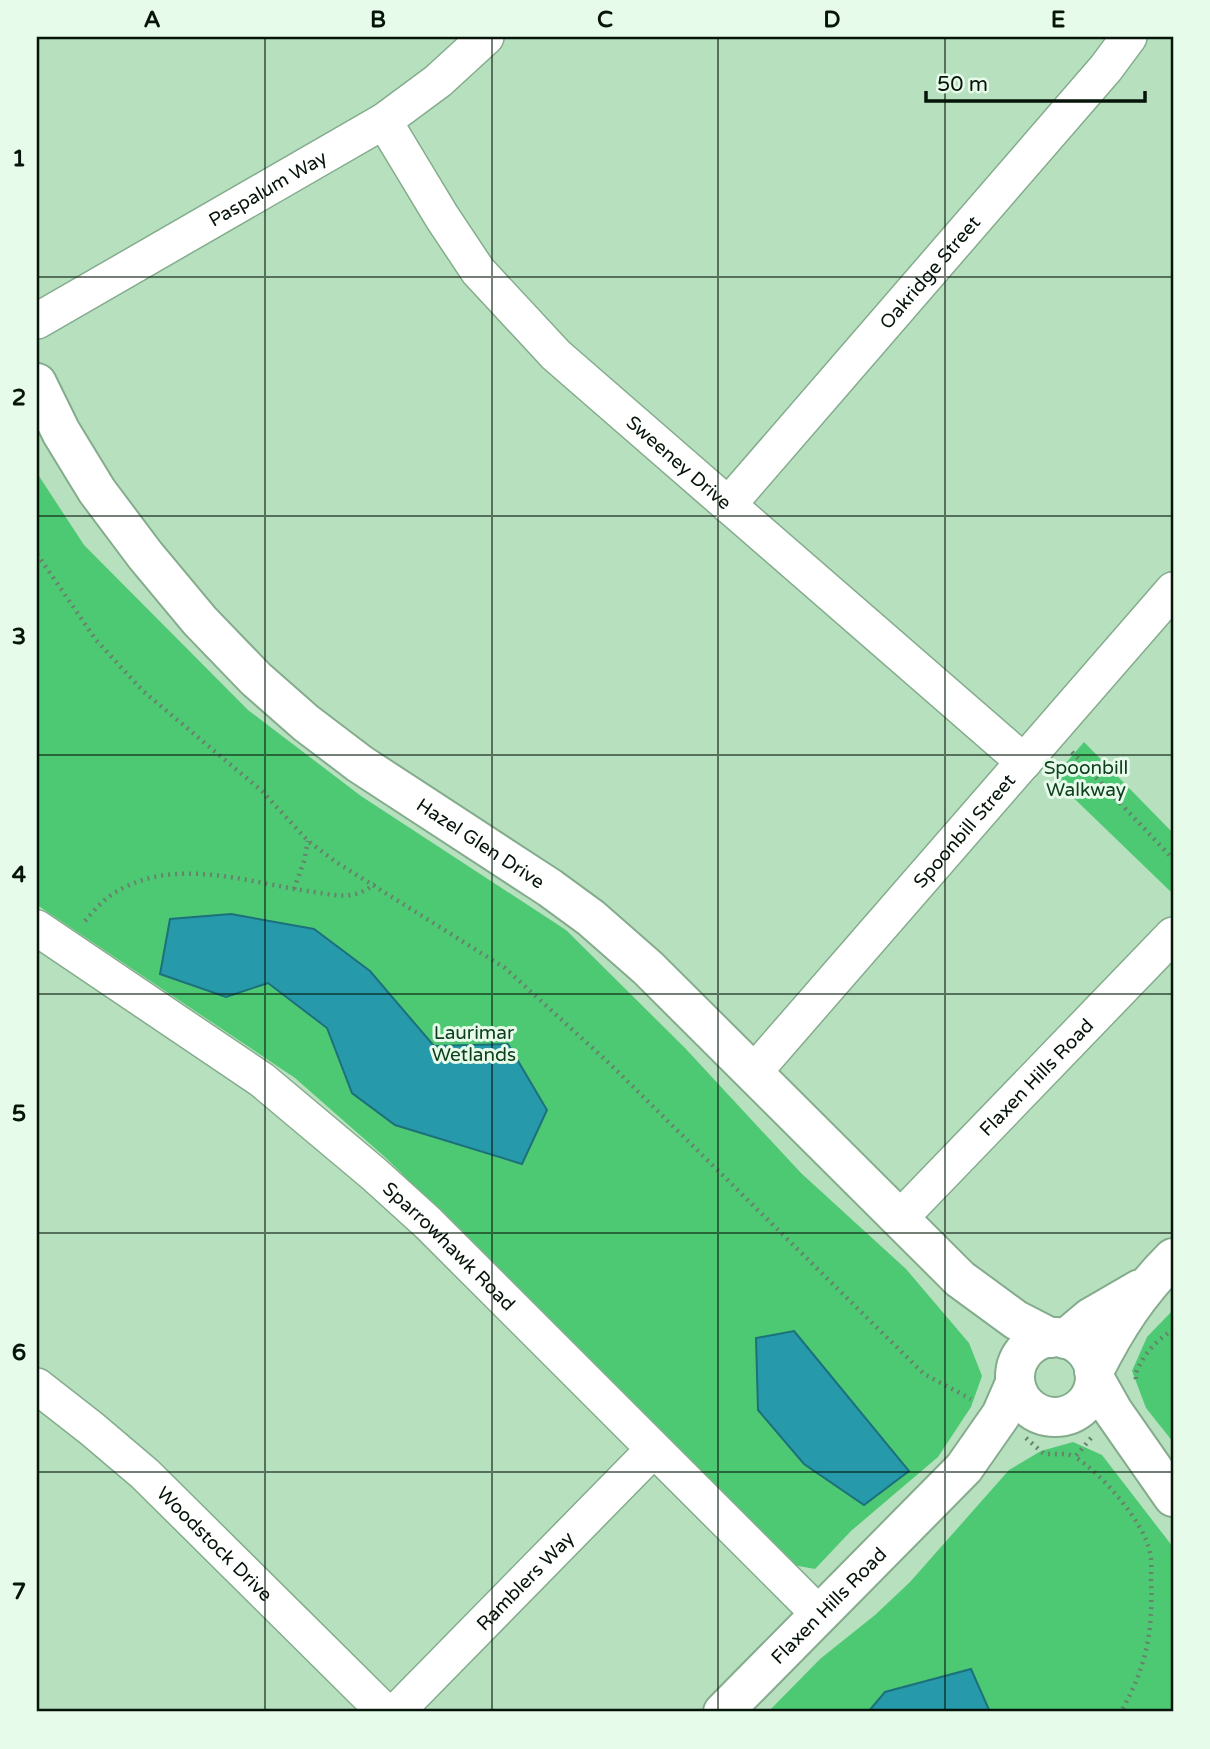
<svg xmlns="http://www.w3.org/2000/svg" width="1210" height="1749" viewBox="0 0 1210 1749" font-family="'Varela Round',sans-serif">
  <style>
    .green { fill: #4ec973 }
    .water { fill: #2699ab; stroke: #1c717a; stroke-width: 2 }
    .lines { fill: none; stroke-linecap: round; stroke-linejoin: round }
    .minor-casing { stroke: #84ac8c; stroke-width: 38 }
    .tertiary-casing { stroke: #84ac8c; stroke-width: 42 }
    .path { stroke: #66836c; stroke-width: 4.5; stroke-dasharray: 2 5; stroke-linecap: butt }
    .minor { stroke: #fff; stroke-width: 35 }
    .tertiary { stroke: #fff; stroke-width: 38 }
    .grid { fill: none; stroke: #061409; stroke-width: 2; stroke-opacity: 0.55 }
    .labels { text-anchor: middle; stroke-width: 6; stroke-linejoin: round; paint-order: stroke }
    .street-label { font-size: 19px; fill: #061409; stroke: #e7fbea }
    .park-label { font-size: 19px; fill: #0e401e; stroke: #e7fbea }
    .neatline { fill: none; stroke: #061409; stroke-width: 2.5 }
    .grid-label { font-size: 23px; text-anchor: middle; font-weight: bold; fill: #061409 }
  </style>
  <rect width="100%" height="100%" fill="#b7e0bf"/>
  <!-- green -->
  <g class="green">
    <polygon points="37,473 84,545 248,710 361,796 566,930 685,1048 801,1173 906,1269 969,1343 982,1376 971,1407 938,1457 851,1531 815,1569 793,1565 513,1283 386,1158 295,1078 37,905"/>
    <polygon points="1084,742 1173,833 1173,891 1170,891 1053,778"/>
    <polygon points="1173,1310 1173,1442 1146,1408 1132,1371 1147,1337"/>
    <polygon points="1073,1442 1102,1455 1173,1547 1173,1712 768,1712 820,1659 875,1615 910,1582 1009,1470 1041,1451"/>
  </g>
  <!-- water -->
  <g class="water">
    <polygon points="231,914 314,929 370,971 434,1046 508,1044 547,1110 522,1164 395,1125 352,1093 327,1028 268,983 226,997 160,974 170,919"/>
    <polygon points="794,1331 909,1471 864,1505 804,1464 758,1410 756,1338"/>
    <polygon points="971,1669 990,1712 868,1712 885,1692"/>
  </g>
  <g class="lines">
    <!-- minor casing -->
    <g class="minor-casing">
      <g id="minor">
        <path id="s1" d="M384 121 442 217 478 271 556 355 1024 762"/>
        <path id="s2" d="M37 321 384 121 438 81 486 37"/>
        <path id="s3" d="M728 505 1106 68 1129 37"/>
        <path id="s4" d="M37 928 262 1080 374 1174 428 1223 820 1615"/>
        <path id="s5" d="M754 1072 1173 590"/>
        <path id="s6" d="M900 1218 1173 935"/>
        <path id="s7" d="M37 1386 92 1429 145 1474 385 1712"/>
        <path id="s8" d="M396 1712 653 1450"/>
      </g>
    </g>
    <!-- tertiary casing -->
    <g class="tertiary-casing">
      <g id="tertiary">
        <path id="s9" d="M37 383 61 432 97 491 145 555 200 621 256 679 306 723 360 764 550 888 591 918 648 968 960 1279 1016 1320 1051 1338"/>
        <circle cx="1055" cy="1377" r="40"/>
        <polyline points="1065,1339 1090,1318 1140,1289"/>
        <path d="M1094 1371C1117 1326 1138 1293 1173 1258"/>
        <polyline points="1095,1379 1113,1411 1173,1497"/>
        <path id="s10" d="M723 1712 964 1468 1001 1415 1015 1383"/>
      </g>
    </g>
    <!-- path -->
    <g class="path">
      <polyline points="37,554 96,640 143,691 262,791 308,841 336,862 505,968 610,1064 924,1374 971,1399"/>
      <polyline points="1072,752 1173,859"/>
      <polyline points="294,889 304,861 308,841"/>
      <path d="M85 921C93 912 101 902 111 895 173 854 248 883 314 892 340 896 353 900 375 884"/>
      <path d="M1136 1379 1135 1375C1143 1355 1155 1341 1173 1330"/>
      <polyline points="1026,1438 1044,1454 1067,1454 1075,1457"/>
      <path d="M1091 1438 1075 1457C1100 1472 1144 1522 1150 1552 1152 1560 1151 1570 1151 1579 1153 1632 1147 1665 1121 1712"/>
    </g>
    <!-- minor -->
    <use href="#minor" class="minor"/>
    <!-- tertiary -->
    <use href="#tertiary" class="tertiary"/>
  </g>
  <!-- grid -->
  <path class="grid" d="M265 37V1712M492 37V1712M718 37V1712M945 37V1712M37 277H1173M37 516H1173M37 755H1173M37 994H1173M37 1233H1173M37 1472H1173"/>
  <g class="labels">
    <!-- street labels -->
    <g class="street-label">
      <text dy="7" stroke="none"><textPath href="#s2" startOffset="266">Paspalum Way</textPath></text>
      <text dy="7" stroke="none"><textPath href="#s3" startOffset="308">Oakridge Street</textPath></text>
      <text dy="7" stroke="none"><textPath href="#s1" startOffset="455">Sweeney Drive</textPath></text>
      <text dy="7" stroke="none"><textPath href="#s5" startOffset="320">Spoonbill Street</textPath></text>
      <text dy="7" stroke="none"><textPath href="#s9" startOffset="649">Hazel Glen Drive</textPath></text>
      <text dy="7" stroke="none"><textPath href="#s6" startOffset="196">Flaxen Hills Road</textPath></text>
      <text dy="7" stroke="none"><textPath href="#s4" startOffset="522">Sparrowhawk Road</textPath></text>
      <text dy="7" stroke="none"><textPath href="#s7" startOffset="238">Woodstock Drive</textPath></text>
      <text dy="7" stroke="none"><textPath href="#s8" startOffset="184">Ramblers Way</textPath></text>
      <text dy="7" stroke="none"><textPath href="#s10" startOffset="150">Flaxen Hills Road</textPath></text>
    </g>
    <!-- park labels -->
    <g class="park-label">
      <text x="1086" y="774">Spoonbill<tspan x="1086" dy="22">Walkway</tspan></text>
      <text x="474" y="1039">Laurimar<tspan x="474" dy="22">Wetlands</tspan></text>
    </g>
  </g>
  <!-- border -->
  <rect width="1210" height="1749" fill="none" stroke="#e7fbea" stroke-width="77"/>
  <!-- scale -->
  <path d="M926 91v10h219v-10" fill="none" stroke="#061409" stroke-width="3.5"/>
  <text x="937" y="91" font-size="21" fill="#061409" stroke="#e7fbea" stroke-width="5" paint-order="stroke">50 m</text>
  <rect x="38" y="38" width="1134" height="1672" class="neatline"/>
  <g class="grid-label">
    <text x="152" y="27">A</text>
    <text x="378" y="27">B</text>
    <text x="605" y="27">C</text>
    <text x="832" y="27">D</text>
    <text x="1058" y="27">E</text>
    <text x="19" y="166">1</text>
    <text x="19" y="405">2</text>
    <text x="19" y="644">3</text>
    <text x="19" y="882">4</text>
    <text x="19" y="1121">5</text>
    <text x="19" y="1360">6</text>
    <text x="19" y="1599">7</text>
  </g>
</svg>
